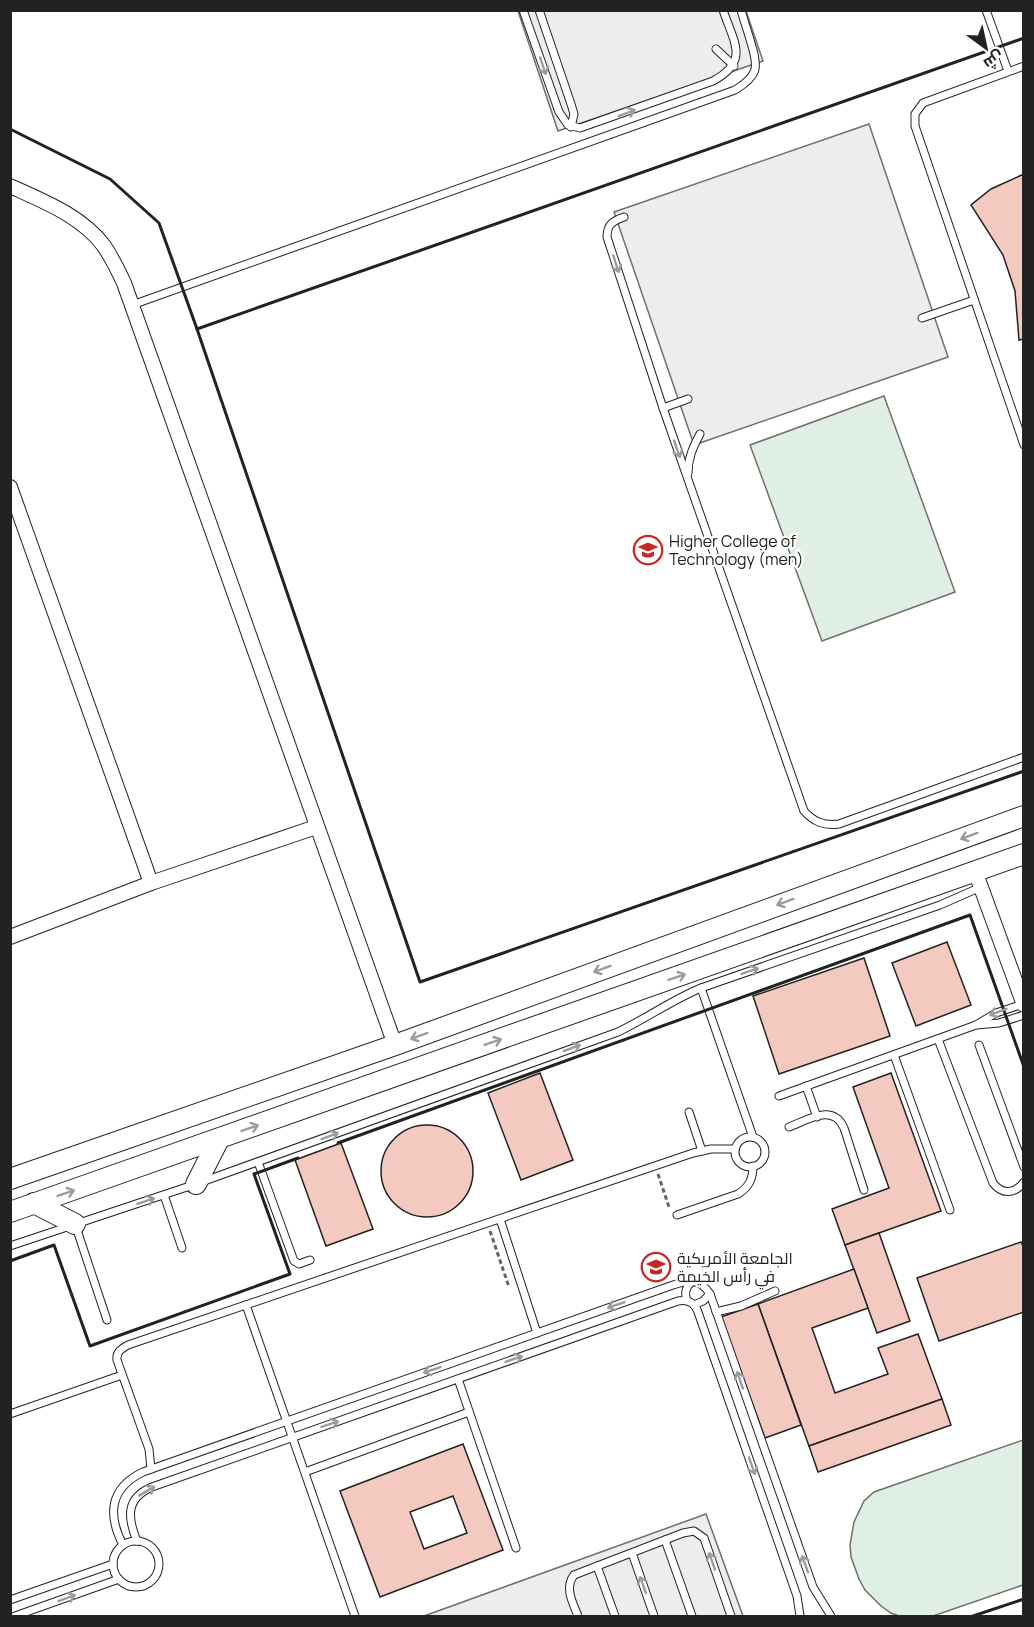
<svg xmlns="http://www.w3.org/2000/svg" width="1034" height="1627" viewBox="0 0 1034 1627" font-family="Manrope,Cairo,sans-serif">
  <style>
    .green { fill: #e0efe3; stroke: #6f6f6f; stroke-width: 1.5 }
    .parking { fill: #ededed; stroke: #6f6f6f; stroke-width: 1.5 }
    .building { fill: #f3c9c0; stroke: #222; stroke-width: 1.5; fill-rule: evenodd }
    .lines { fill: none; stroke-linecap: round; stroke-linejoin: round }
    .service-casing { stroke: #222; stroke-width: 9 }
    .minor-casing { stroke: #222; stroke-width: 16 }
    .secondary-casing { stroke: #222; stroke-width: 22 }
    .path { stroke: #646464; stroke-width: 3; stroke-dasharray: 4.5 3; stroke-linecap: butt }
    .service { stroke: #fff; stroke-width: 7 }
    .minor { stroke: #fff; stroke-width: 14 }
    .secondary { stroke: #fff; stroke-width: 20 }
    .wall { stroke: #222; stroke-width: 3 }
    .oneway { stroke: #9c9c9c }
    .labels { text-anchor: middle; stroke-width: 4.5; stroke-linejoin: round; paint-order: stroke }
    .poi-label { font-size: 16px; fill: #222; stroke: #fff; text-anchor: start }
  </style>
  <rect width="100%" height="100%" fill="#fff"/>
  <!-- green -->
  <g class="green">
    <polygon points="884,396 955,592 822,641 750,445"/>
    <polygon points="1023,1440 1023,1585 933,1616 899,1616 891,1613 881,1606 865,1590 859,1579 851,1557 850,1545 854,1522 864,1501 874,1492"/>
  </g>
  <!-- parking -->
  <g class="parking">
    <polygon points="518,11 746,11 763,61 558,131"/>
    <polygon points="869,124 948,357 694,445 614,212"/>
    <polygon points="706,1514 743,1616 424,1616"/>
  </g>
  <!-- building -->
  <g class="building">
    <polygon points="1024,174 1024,339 1019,340 1015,291 1003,255 971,205 991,189"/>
    <polygon points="947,942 971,1005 916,1026 892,963"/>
    <polygon points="864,958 890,1036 779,1074 753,996"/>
    <polygon points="540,1073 573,1160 521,1180 488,1093"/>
    <polygon points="891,1073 941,1211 845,1245 832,1209 889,1188 853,1087"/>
    <circle cx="427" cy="1171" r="46"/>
    <polygon points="341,1143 373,1229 326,1246 295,1160"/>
    <polygon points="879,1233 910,1321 877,1333 845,1245"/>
    <polygon points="1021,1242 1024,1248 1024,1312 939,1341 917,1278"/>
    <polygon points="854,1269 868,1308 812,1328 835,1393 888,1374 878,1348 918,1334 942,1399 809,1446 758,1304"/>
    <polygon points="758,1304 801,1425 765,1438 721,1317"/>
    <polygon points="942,1399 951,1425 818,1472 809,1446"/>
    <path d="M463 1444 503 1550 380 1597 340 1491ZM453 1496 467 1533 424 1549 410 1512Z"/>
  </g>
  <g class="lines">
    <!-- service casing -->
    <g class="service-casing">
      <g id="service">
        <path d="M523 10 559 112 568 125 580 128 713 81C750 61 734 43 723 10"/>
        <polyline points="539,10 571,104 574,114 571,127"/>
        <polyline points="986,10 1008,71"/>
        <polyline points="716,49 734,66"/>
        <polyline points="1024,66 923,103 915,114 915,126 1024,445"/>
        <path d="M624 217C613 221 607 224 607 237L663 408 804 811C814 822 824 826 839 824L1024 757"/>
        <path d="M132 305 735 90C758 76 759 68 751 43 748 32 744 21 741 10"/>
        <polyline points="922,318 974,300"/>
        <polyline points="663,408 688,399"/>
        <path d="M688 473C688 458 693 447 700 434"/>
        <polyline points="701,988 753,1137"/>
        <polyline points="976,1025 999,1023 1024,1015"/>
        <path d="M938 1039 993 1183C1002 1195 1015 1194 1024 1182"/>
        <polyline points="979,1045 1024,1167"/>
        <polyline points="894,1055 950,1210"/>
        <polyline points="806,1086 817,1117"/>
        <polyline points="779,1096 976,1025 996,1013 1023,1004"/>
        <polyline points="689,1112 702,1151"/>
        <path d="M789 1127C808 1120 833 1103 844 1128L864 1190"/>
        <circle cx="750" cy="1152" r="15"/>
        <polyline points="258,1162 294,1261 299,1264 310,1260"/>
        <polyline points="164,1195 182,1248"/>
        <path d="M677 1215 738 1194C749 1187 753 1179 753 1166"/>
        <polyline points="500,1219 537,1333"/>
        <polyline points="76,1227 107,1320"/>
        <path d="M10 1246 196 1184 618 1032C647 1018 672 1000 701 988L940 905 981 887"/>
        <path d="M687 1301C684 1292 686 1286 693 1281"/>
        <polyline points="246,1305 355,1616"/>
        <polyline points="694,1305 703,1301 710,1294"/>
        <polyline points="716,1312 741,1306 775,1291"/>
        <polyline points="458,1379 516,1548"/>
        <polyline points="10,1414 122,1375"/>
        <path d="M151 1469 149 1449 117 1360C116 1352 121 1349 128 1345L693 1153 711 1149H735"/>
        <polyline points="305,1472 469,1412"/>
        <polyline points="665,1540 692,1616"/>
        <circle cx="136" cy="1564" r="23"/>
        <path d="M137 1541C127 1517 126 1498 152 1487L678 1301C688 1299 695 1303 698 1312L797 1596 800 1616"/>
        <path d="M123 1545C107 1514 110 1488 143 1472L673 1285C688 1280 700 1278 710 1294L813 1587 831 1616"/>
        <polyline points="632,1553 654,1616"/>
        <polyline points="597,1566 615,1616"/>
        <polyline points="10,1600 113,1564"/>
        <polyline points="15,1616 119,1579"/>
        <path d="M578 1616C573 1603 564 1588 574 1575L683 1533 694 1531 704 1538 731 1616"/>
      </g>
    </g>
    <!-- minor casing -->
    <g class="minor-casing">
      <g id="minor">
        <path d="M10 186C43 201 82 216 104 246 112 258 118 270 124 283L395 1045"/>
        <polyline points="10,487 151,883"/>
        <polyline points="975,871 1024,1005"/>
        <polyline points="10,937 151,883 316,827"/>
      </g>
    </g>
    <!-- secondary casing -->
    <g class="secondary-casing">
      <g id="secondary">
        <polyline points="10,1179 395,1045 1024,816"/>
        <polyline points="196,1184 219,1139"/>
        <polyline points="34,1203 75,1224"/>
        <polyline points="10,1212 1024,854"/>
      </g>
    </g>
    <!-- path -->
    <g class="path">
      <polyline points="658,1174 669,1207"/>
      <polyline points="490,1231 509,1287"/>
    </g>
    <!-- service -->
    <use href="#service" class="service"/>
    <!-- minor -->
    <use href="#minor" class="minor"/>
    <!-- secondary -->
    <use href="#secondary" class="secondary"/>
    <!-- wall -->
    <g class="wall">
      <polyline points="10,129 110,179 159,223 197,329 420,982 1024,771"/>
      <polyline points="197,329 1024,38"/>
      <polyline points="338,1143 970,915 1024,1067"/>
      <polyline points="10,1261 54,1245 90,1346 290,1274 254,1174 298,1158"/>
      <polyline points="973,1616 1024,1599"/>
    </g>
  </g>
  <!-- one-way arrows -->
  <defs><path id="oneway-shaft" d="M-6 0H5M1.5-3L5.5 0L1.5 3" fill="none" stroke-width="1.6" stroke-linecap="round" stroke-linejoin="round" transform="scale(1.5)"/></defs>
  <g class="oneway">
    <use href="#oneway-shaft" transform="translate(543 66) rotate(71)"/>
    <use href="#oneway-shaft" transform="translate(627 113) rotate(-20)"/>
    <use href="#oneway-shaft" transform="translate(616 264) rotate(72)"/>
    <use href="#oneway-shaft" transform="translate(677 449) rotate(71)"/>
    <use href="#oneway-shaft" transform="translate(969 836) rotate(160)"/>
    <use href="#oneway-shaft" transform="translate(785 902) rotate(160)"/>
    <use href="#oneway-shaft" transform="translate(602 969) rotate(160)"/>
    <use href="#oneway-shaft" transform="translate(750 971) rotate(-19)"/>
    <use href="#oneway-shaft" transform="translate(677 977) rotate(-19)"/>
    <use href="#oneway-shaft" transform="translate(998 1012) rotate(159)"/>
    <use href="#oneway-shaft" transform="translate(419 1036) rotate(160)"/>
    <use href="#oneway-shaft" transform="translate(493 1042) rotate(-19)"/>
    <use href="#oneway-shaft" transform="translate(572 1048) rotate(-20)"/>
    <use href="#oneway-shaft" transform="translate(250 1128) rotate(-19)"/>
    <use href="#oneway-shaft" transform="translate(330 1136) rotate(-20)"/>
    <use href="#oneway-shaft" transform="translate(66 1193) rotate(-19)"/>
    <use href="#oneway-shaft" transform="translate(146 1201) rotate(-18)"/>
    <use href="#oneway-shaft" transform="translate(616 1305) rotate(161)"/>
    <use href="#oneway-shaft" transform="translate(514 1359) rotate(-19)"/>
    <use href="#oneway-shaft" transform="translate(432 1370) rotate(161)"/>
    <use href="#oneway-shaft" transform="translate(740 1380) rotate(-109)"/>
    <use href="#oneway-shaft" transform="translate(330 1424) rotate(-19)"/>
    <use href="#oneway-shaft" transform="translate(752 1466) rotate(71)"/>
    <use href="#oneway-shaft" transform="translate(147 1491) rotate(-31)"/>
    <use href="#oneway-shaft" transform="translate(712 1561) rotate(-109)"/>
    <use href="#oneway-shaft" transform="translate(805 1564) rotate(-110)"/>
    <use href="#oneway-shaft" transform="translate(643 1585) rotate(-110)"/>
    <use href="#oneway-shaft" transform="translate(67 1598) rotate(-20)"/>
  </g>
  <!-- icons -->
  <defs>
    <g id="university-ring" transform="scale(1.5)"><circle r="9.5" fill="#fff" stroke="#c62828" stroke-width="1.5"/><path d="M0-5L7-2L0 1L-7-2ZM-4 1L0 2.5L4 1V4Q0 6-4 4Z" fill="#c62828"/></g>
  </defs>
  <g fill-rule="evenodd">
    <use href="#university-ring" x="648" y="550"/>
    <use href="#university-ring" x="656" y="1267"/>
  </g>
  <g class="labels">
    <!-- poi labels -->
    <g class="poi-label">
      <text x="669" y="547">Higher College of<tspan x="669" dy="18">Technology (men)</tspan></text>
      <text x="677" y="1264">الجامعة الأمريكية<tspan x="677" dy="18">في رأس الخيمة</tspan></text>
    </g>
  </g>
  <!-- border -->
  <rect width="1034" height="1627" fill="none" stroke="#222222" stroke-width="24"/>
  <!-- north arrow -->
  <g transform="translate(986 48) rotate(147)" stroke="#ffffff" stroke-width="4.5" paint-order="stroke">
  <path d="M0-4.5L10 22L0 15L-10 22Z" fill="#222222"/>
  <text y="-9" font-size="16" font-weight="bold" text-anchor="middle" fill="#222222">ش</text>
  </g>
</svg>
